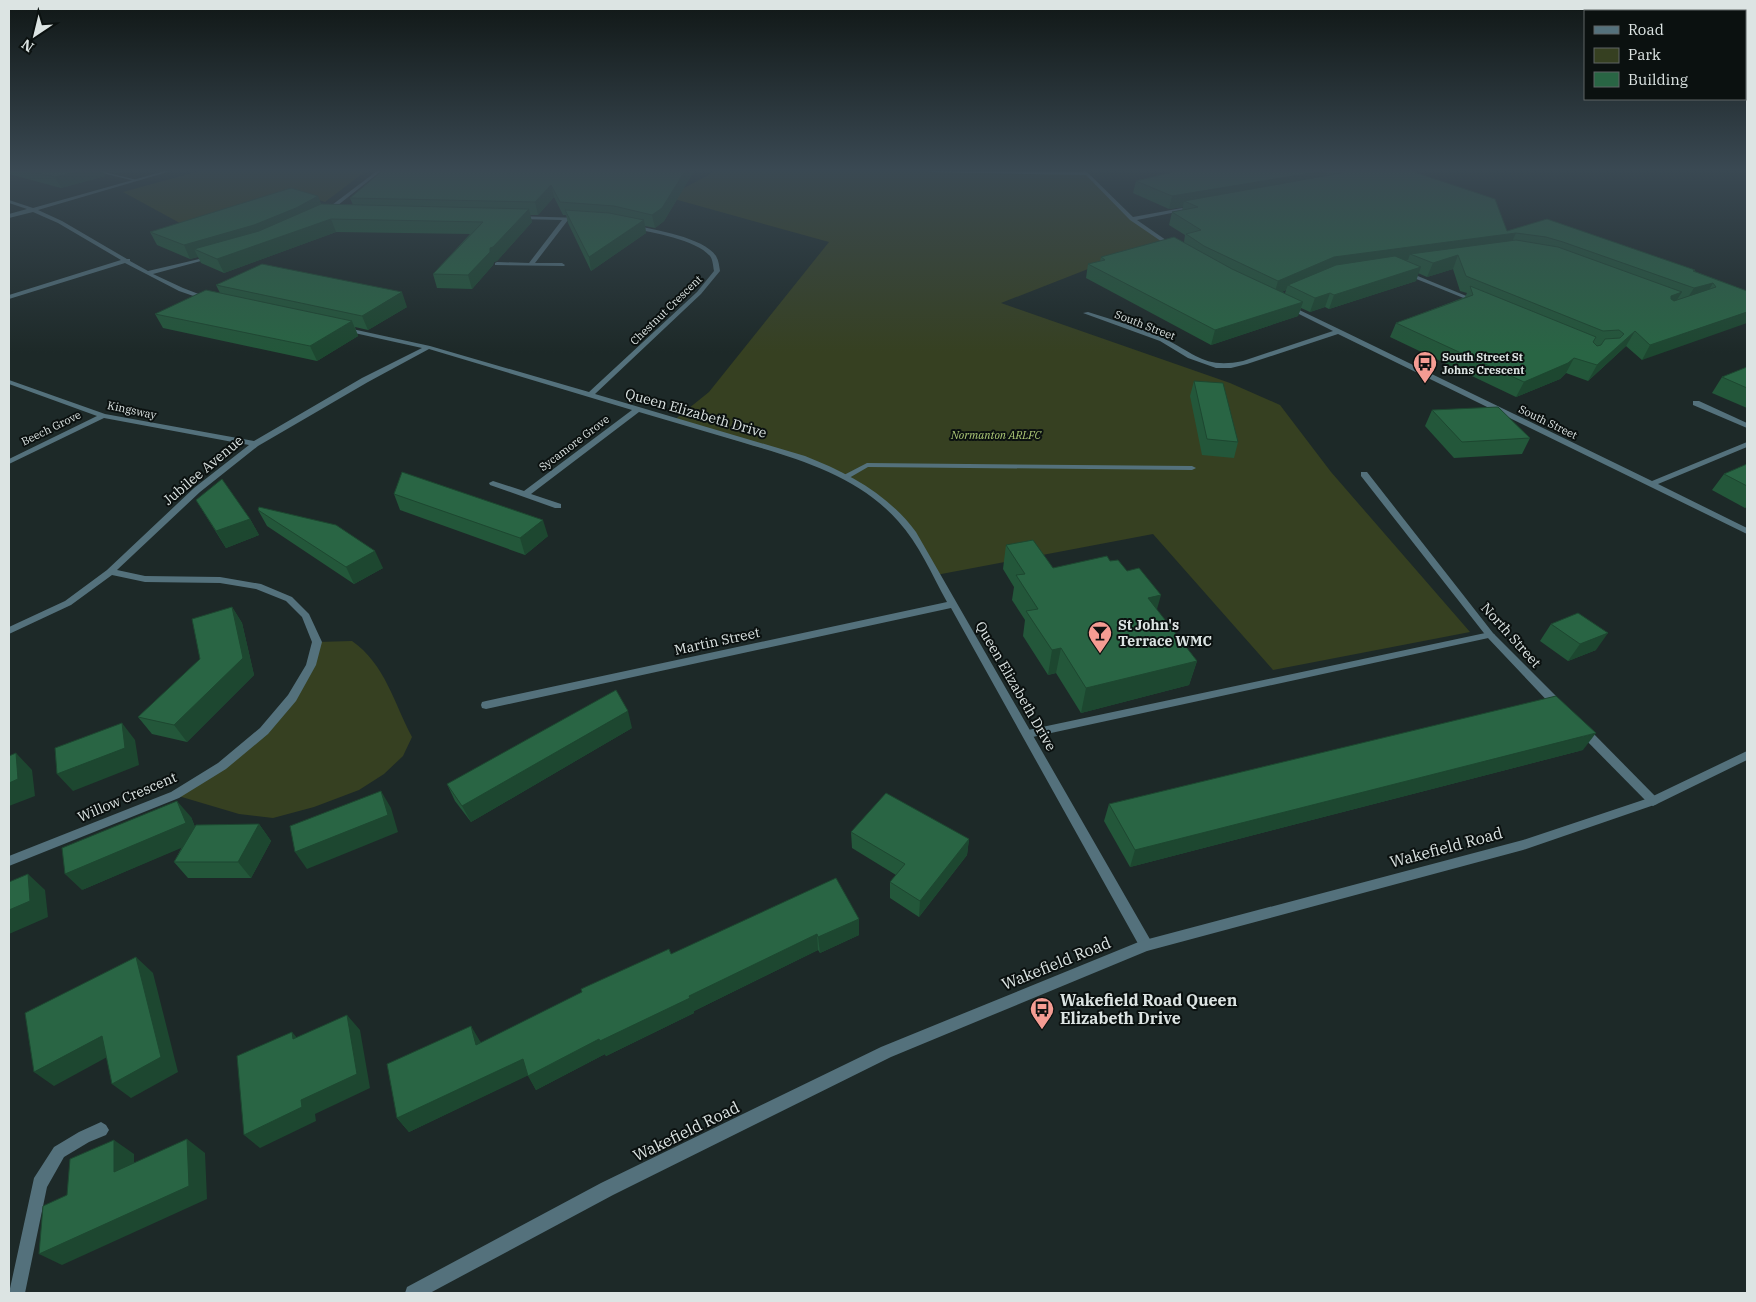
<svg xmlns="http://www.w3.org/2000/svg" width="1756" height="1302" viewBox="0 0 1756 1302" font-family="'IBM Plex Serif',serif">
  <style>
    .green { fill: #364021 }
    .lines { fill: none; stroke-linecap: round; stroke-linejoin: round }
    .service { fill: #54717c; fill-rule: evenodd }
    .minor { fill: #54717c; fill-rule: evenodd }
    .tertiary { fill: #54717c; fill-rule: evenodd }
    .wall { fill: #23573a; fill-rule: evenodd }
    .shaded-wall { fill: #1d4730 }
    .building { fill: #296544; stroke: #1d4730 }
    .labels { text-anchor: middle; stroke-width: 4; stroke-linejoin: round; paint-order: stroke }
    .far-street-label { font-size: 11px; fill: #dce4e3; stroke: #0b1110 }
    .far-poi-label { font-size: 11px; font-weight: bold; fill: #dce4e3; stroke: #0b1110; text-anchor: start }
    .far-park-label { font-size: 11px; font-style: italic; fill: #afcb78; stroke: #0b1110 }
    .street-label { font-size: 14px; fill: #dce4e3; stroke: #0b1110 }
    .poi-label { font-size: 14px; font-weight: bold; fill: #dce4e3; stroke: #0b1110; text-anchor: start }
    .near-street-label { font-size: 16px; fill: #dce4e3; stroke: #0b1110 }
    .near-poi-label { font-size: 16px; font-weight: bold; fill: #dce4e3; stroke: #0b1110; text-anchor: start }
  </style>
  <rect width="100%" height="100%" fill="#1d2928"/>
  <!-- green -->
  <g class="green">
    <polygon points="199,171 366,171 325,202 300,193 189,228 123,192"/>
    <polygon points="716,171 931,171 1087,174 1132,219 1162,240 1001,303 1230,383 1280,405 1331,472 1470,632 1273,670 1153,534 936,575 897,513 831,469 673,421 709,392 829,242 667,197"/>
    <path d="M352 641C385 664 394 703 412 737L403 756 384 774 359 790 314 807 273 818 239 814 175 795 222 766 292 698 317 642Z"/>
  </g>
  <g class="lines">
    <!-- service -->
    <g class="service">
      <polygon points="94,171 100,171 137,180 135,181"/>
      <polygon points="867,463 1192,466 1196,468 1192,470 868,467 849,478 846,478 842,476"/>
      <polygon points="1490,632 1495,635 1493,637 1028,738 1024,737 1023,734 1024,731 1028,730"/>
    </g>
    <!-- minor -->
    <g class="minor">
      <polygon points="165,171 171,171 38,210 62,221 127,259 130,259 130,261 148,271 212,256 212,258 153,274 183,288 209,298 209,300 205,300 179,291 125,263 9,299 9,295 121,260 58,223 33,212 9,218 9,214 27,209 9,203 9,200 33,208"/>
      <polygon points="377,171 381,171 328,213 324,213 324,211"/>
      <polygon points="929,171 1083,172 1082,171 1086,171 1133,217 1193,206 1196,208 1137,220 1176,247 1176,249 1174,250 1130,220 1086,175 931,172"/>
      <polygon points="516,216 581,218 581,220 568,220 535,263 562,263 565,265 564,266 495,265 495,263 497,262 529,263 562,220 518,219 516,218"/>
      <path d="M633 225C654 230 703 237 716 256 719 261 719 266 720 271L701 294 595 394 805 456C848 473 888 494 916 532L1151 941 1153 945 1151 949 1146 951 1141 949 951 608 486 709 482 708 481 705 482 702 486 701 947 602C932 575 919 544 898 521 857 475 798 459 741 442 707 432 673 422 639 412L531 494 561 504V508H555L490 485 489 483 493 481 524 491 632 410 429 349 368 382 258 446 200 492 117 570 145 576 220 577 261 584 292 597 309 614 322 642 316 665 296 701 268 734 226 769 179 798 9 866V856L171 792 218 763 260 728 288 695 306 665 312 642 302 617 286 601 256 589 220 583 145 582 112 575 71 605 9 634V627L65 601 107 570 194 488 249 445 104 418 9 464V459L97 416 9 384V380L105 414 254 441 362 378 422 348 341 330V328L343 327 430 346 589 392 697 292 714 271C713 266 713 260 710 256 695 239 653 233 631 228L630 227Z"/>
      <polygon points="1404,272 1408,272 1481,302 1476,303 1404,274"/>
      <path d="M1287 306H1291L1341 330 1652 481 1747 442V447L1658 484 1747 528V534L1338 334 1247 364 1231 368H1216L1188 358 1160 341 1083 313 1088 312C1113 320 1141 328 1165 339 1196 354 1205 369 1243 361L1333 331 1287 308Z"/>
      <polygon points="1693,401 1699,401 1747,423 1747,428 1693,405"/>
      <polygon points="1361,472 1367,472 1493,633 1563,703 1564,706 1563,709 1555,709 1487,637 1361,476"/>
      <polygon points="1582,725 1586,726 1657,798 1659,801 1657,804 1653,806 1649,804 1578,732 1577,729 1578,726"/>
      <polygon points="101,1122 106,1125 109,1130 106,1135 89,1142 64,1157 47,1187 25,1293 9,1293 34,1178 54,1147 79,1132"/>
    </g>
    <!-- tertiary -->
    <polygon class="tertiary" points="1747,751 1747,760 1657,804 1523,850 1147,951 891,1057 613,1195 430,1293 405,1293 407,1287 601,1183 881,1047 1141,941 1523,840 1649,798"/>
  </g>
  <!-- wall -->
  <g class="wall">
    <polygon points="9,171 124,171 116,173 103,171 105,176 61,188 9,174"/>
    <polygon points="694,171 664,221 655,228 645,226 646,233 591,271 568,223 566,215 563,215 554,197 538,215 530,215 532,222 497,261 494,262 493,265 472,289 437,288 433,274 470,234 336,232 224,273 201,263 198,257 190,259 157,245 150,232 318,196 321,204 353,205 350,198"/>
    <path d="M1177 171H1411L1507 231 1547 219 1695 270 1694 271 1747 291 1642 360 1626 346 1588 381 1566 373 1560 379 1516 397 1390 337 1396 323 1465 297 1467 293 1460 291 1453 269 1427 277 1418 273 1416 281 1329 309 1325 307 1310 312 1301 308 1298 316 1211 345 1086 278 1088 264 1100 261 1101 257 1184 242 1185 235 1169 225 1172 212 1182 210 1183 207 1169 209 1133 193 1136 181ZM1286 290 1285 293 1282 292Z"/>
    <polygon points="216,285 407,307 368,330 355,327 358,336 317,361 163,328 155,314 220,293"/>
    <polygon points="1747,367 1747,408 1712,393 1722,377"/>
    <polygon points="1194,381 1238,442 1234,458 1202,455 1190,396"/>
    <polygon points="1432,410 1530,438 1522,454 1454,458 1425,426"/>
    <polygon points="1747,464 1747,507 1745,508 1712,490 1724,474"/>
    <polygon points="394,494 548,536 525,555 400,510"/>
    <polygon points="196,500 250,519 259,535 226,548"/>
    <polygon points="258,510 383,568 354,584 267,526"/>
    <polygon points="1006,545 1053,568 1110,561 1157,610 1197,661 1189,685 1081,713 1056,673 1048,675 1023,636 1025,620 1012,600 1014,587 1003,569"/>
    <polygon points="232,607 242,623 254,675 187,742 152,734 138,717 200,659"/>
    <polygon points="1551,624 1596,650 1568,661 1540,641"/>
    <polygon points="632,728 471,822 455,801 447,784"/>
    <polygon points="1583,750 1130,867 1104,821 1109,804"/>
    <polygon points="191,817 195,827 259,824 271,841 251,878 188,878 174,862 182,847 82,890"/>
    <polygon points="851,832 969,839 967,855 919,917 890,898 890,882 896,875 852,848"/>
    <polygon points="859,919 859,935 820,953 818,950 694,1011 694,1013 606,1056 605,1054 536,1090 528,1075 409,1132 397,1118 480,1041 481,1043 671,954"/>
  </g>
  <!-- shaded-wall -->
  <g class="shaded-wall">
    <polygon points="81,171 103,171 105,176 61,188 55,177"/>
    <polygon points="114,171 124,171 116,173"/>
    <polygon points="685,171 694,171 664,221 655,228 652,215"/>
    <polygon points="1324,171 1327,171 1324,182 1184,201 1183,207 1169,209 1172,196"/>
    <polygon points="551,185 554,197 538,215 535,202"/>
    <polygon points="318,196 323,209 206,254 194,249 198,257 190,259 184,245"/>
    <polygon points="529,209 532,222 497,261 494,262 493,265 472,289 468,275 490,248"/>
    <polygon points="331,219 336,232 224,273 217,259"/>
    <polygon points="644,220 646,233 591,271 589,257"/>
    <polygon points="1516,233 1510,246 1410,254 1408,260 1330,271 1288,285 1286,290 1274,295 1278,281 1334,257"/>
    <polygon points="1458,255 1453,269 1427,277 1433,263"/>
    <polygon points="1421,267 1416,281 1329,309 1334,295"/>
    <polygon points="1713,283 1705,297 1685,302 1694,288"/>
    <polygon points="402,292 407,307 368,330 362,316"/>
    <polygon points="1682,292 1673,306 1662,310 1671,296"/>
    <polygon points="1330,293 1325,307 1310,312 1315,298"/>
    <polygon points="1303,302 1298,316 1211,345 1215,330"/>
    <polygon points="1747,312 1747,323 1642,360 1650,345"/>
    <polygon points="352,321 358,336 317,361 310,346"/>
    <polygon points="1635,331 1626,346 1588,381 1597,365"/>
    <polygon points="1574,358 1566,373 1560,379 1516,397 1524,382"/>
    <polygon points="250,519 259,535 226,548 216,531"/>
    <polygon points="543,520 548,536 525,555 520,538"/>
    <polygon points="375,551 383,568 354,584 346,567"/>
    <polygon points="1161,595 1154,620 1148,598"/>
    <polygon points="232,607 242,623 254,675 187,742 174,725"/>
    <polygon points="1608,633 1596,650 1568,661 1580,644"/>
    <polygon points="1061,648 1056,673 1048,675 1052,650"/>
    <polygon points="1197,661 1189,685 1081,713 1086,688"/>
    <polygon points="628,711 632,728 471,822 462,806"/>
    <polygon points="122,723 135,740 139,765 73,791 57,774"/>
    <polygon points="1596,733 1583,750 1130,867 1135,850"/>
    <polygon points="16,753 32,770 35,796 9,806 9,783"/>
    <polygon points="381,791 391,808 398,832 307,869 295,852"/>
    <polygon points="177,801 191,817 200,840 82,890 65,874"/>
    <polygon points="259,824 271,841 251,878 238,862"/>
    <polygon points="969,839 967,855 919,917 920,901"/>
    <polygon points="28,874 45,890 48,917 9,934 9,910"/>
    <polygon points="859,919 859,935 820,953 818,937"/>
    <polygon points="817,934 818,950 694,1011 694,1013 606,1056 605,1054 536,1090 528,1076 599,1039"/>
    <polygon points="136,957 153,973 178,1072 131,1098 112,1084"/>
    <polygon points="347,1015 360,1030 370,1088 315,1114 316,1121 260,1148 244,1135 301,1100"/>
    <polygon points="471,1026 480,1041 485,1060 476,1045"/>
    <polygon points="292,1032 305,1047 293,1039"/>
    <polygon points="102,1036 120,1050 54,1086 34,1072"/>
    <polygon points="523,1059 531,1074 409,1132 397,1118"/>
    <polygon points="187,1139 205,1153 207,1199 62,1265 39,1254"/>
    <polygon points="114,1140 134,1154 134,1185 114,1172"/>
  </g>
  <!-- building -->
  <g class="building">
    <polygon points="28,171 81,171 55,177"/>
    <polygon points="382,171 685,171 662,208 652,215 614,206 560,202 551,185 535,202 350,198"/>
    <polygon points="1177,171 1324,171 1172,196 1136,181"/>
    <polygon points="1344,171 1411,171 1495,199 1507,231 1547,219 1695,270 1693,271 1747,291 1747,312 1650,345 1635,331 1597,365 1574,358 1568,363 1524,382 1396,323 1473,295 1470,286 1596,337 1593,342 1597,346 1601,345 1605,339 1620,338 1624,334 1619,330 1603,331 1466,276 1458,255 1433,263 1410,254 1516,240 1558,247 1682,292 1671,296 1671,299 1674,301 1716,287 1713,283 1694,288 1563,242 1546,237 1516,233 1334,257 1278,281 1204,246 1186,234 1201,230 1172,212 1198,207 1184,201 1341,173"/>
    <polygon points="291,188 318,196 296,208 254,225 184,245 150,232"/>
    <polygon points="321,204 529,209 493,247 490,248 490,252 468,275 433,274 483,222 331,219 217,259 194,249 259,231"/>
    <polygon points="565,210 609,213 644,220 589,257"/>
    <polygon points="1174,237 1232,269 1303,302 1215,330 1088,264 1105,260 1101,257"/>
    <polygon points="1395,256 1421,267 1334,295 1330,293 1315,298 1288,285 1336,265"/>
    <polygon points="262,264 402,292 362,316 216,285"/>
    <polygon points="206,290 352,321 310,346 155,314"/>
    <polygon points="1747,367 1747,388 1722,377"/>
    <polygon points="1194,381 1223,383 1238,442 1207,439"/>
    <polygon points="1498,407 1530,438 1462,442 1432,410"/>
    <polygon points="1747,464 1747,486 1724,474"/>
    <polygon points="402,472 543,520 520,538 394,494"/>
    <polygon points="222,479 250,519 216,531 196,500"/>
    <polygon points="259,507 336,525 375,551 346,567 258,510"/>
    <polygon points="1033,540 1053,568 1107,556 1110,561 1118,560 1127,571 1139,568 1161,595 1148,598 1197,661 1086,688 1061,648 1052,650 1026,611 1038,609 1016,575 1025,574 1006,545"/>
    <polygon points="232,607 243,658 174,725 138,717 200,659 192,619"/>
    <polygon points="1578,613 1608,633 1580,644 1551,624"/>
    <polygon points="616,690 628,711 462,806 447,784"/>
    <polygon points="1556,696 1596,733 1135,850 1109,804"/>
    <polygon points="122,723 125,748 57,774 55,748"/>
    <polygon points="16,753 18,779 9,783 9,756"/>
    <polygon points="381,791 388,815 295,852 290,826"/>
    <polygon points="886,793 969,839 920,901 890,882 905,864 851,832"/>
    <polygon points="177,801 186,823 65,874 62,848"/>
    <polygon points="259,824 238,862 174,862 196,825"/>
    <polygon points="28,874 30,901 9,910 9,882"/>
    <polygon points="836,878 859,919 818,937 817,934 689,996 690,998 600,1041 599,1039 528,1076 523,1059 397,1118 387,1064 471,1026 476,1045 582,992 581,989 669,949 671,954"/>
    <polygon points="136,957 161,1057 112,1084 102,1036 34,1072 25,1013"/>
    <polygon points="347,1015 357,1074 301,1100 302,1107 244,1135 237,1056 292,1032 293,1039"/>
    <polygon points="187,1139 189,1186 39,1254 43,1206 67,1195 70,1159 114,1140 114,1172"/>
  </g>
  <!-- sky -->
  <linearGradient id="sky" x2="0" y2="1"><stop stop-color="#101716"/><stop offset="0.48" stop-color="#3a4953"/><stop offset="1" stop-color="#3a4953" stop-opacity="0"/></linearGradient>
  <rect width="1756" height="353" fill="url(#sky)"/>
  <!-- icons -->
  <defs>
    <g id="bus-pin" transform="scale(1.25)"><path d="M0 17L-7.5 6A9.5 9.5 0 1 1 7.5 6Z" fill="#f59c93" stroke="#0b1110"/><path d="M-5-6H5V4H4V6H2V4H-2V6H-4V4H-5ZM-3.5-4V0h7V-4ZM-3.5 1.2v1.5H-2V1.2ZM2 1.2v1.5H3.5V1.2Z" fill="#111"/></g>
    <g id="bar-pin" transform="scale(1.25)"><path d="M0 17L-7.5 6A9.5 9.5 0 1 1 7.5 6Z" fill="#f59c93" stroke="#0b1110"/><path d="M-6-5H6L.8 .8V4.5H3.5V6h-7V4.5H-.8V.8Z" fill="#111"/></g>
  </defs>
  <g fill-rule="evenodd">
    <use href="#bus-pin" x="1425" y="363"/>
    <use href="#bar-pin" x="1100" y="633"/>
    <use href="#bus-pin" x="1042" y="1009"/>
  </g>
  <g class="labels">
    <!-- far-street labels -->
    <g class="far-street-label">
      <text transform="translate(666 310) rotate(-44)" y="4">Chestnut Crescent</text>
      <text transform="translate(1145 325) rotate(21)" y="4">South Street</text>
      <text transform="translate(132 410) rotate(12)" y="4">Kingsway</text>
      <text transform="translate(1548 422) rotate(26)" y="4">South Street</text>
      <text transform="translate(51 428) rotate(-26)" y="4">Beech Grove</text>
      <text transform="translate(574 443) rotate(-37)" y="4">Sycamore Grove</text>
    </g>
    <!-- far-poi labels -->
    <g class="far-poi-label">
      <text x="1442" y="361">South Street St<tspan x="1442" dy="13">Johns Crescent</tspan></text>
    </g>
    <!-- far-park labels -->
    <g class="far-park-label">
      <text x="996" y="439">Normanton ARLFC</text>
    </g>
    <!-- street labels -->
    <g class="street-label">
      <text transform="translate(696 413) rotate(16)" y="5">Queen Elizabeth Drive</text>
      <text transform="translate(203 470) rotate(-40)" y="5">Jubilee Avenue</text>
      <text transform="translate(1511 635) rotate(48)" y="5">North Street</text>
      <text transform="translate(717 641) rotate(-12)" y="5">Martin Street</text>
      <text transform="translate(1016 686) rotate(60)" y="5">Queen Elizabeth Drive</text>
      <text transform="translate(127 797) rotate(-23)" y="5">Willow Crescent</text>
    </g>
    <!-- poi labels -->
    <g class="poi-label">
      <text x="1118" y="630">St John's<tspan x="1118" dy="16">Terrace WMC</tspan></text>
    </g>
    <!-- near-street labels -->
    <g class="near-street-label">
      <text transform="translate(1446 847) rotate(-15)" y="6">Wakefield Road</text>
      <text transform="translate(1056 963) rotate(-22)" y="6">Wakefield Road</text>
      <text transform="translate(686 1131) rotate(-26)" y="6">Wakefield Road</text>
    </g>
    <!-- near-poi labels -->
    <g class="near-poi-label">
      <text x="1060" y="1006">Wakefield Road Queen<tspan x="1060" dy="18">Elizabeth Drive</tspan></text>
    </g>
  </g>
  <!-- border -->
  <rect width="1756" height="1302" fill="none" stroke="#dce4e3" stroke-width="20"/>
  <!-- legend -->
  <rect x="1584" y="10" width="162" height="90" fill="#0b1110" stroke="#5f6564"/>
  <rect x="1594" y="26" width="25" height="8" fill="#54717c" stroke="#5f6564"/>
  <text x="1628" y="35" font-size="15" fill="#dce4e3">Road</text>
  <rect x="1594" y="48" width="25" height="15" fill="#364021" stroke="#5f6564"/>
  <text x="1628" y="60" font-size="15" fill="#dce4e3">Park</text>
  <rect x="1594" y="72" width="25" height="15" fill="#296544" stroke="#5f6564"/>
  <text x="1628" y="85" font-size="15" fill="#dce4e3">Building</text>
  <!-- north arrow -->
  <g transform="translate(35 35) rotate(215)" stroke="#0b1110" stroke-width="4" paint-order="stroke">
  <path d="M0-4L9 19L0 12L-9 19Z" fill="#dce4e3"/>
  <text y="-8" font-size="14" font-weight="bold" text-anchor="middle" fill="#dce4e3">N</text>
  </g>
</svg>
